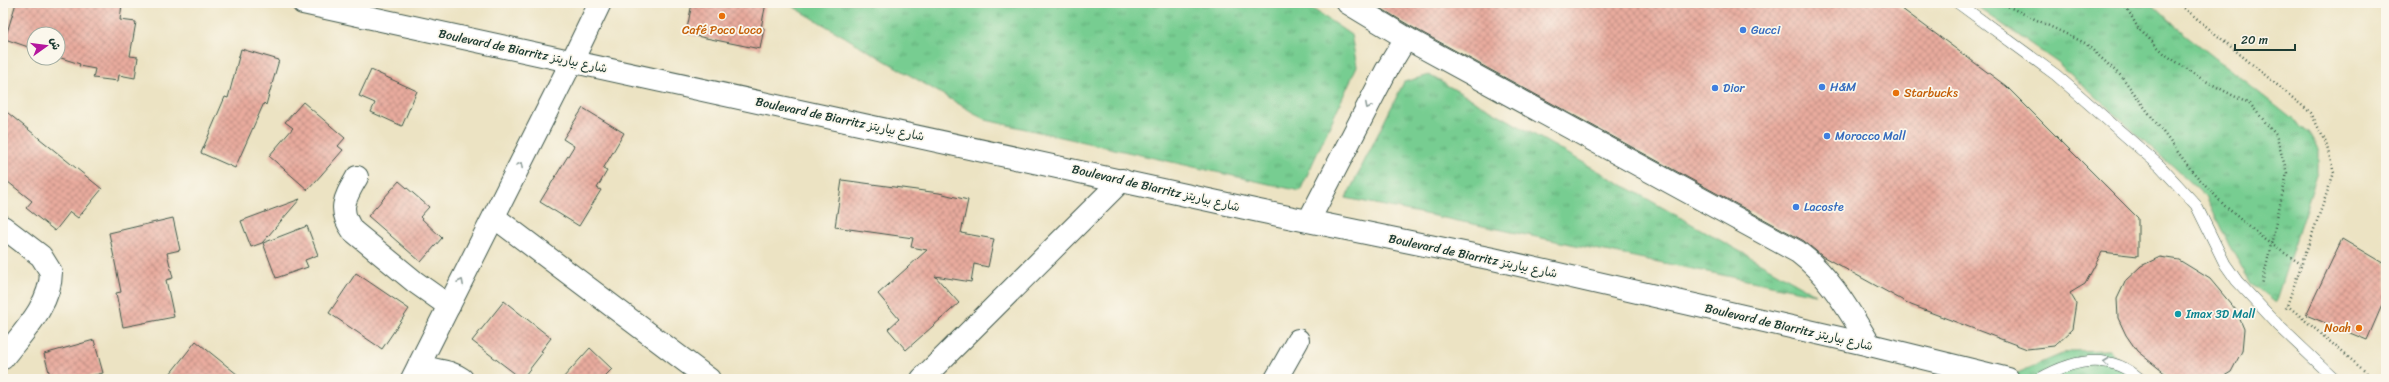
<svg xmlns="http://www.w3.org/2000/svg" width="2389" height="382" viewBox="0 0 2389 382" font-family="Sriracha,'Playpen Sans Arabic',sans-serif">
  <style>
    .grass { fill: url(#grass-tufts); stroke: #4b8562 }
    .building { fill: url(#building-cross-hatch) }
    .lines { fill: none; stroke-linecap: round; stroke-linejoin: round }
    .lane-casing { stroke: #3e5649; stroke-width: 12 }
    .street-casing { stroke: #3e5649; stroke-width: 24 }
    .secondary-casing { stroke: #3e5649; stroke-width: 24 }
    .path { stroke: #3e5649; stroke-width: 2.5; stroke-dasharray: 1 3; stroke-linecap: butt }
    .lane { stroke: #fff; stroke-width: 11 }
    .street { stroke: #fff; stroke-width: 22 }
    .secondary { stroke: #fff; stroke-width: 22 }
    .oneway { stroke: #8f9e9a }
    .food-dot { fill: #e8710a; stroke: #fbf7ec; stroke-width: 1.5 }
    .shop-dot { fill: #3f7fe0; stroke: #fbf7ec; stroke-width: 1.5 }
    .culture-dot { fill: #0f9aa8; stroke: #fbf7ec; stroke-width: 1.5 }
    .labels { text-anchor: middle; stroke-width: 3.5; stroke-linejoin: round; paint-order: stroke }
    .food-label { font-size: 12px; fill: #c56008; stroke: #fbf7ec }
    .shop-label { font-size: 12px; fill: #366cbe; stroke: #fbf7ec; text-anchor: start }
    .street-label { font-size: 12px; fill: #1f3d34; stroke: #fbf7ec }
    .culture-label { font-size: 12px; fill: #0d838f; stroke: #fbf7ec; text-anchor: start }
  </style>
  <defs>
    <pattern id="grass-tufts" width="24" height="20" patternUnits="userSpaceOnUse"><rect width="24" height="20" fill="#77cd91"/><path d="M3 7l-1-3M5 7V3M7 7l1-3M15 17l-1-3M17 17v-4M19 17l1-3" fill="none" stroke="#61a877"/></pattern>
    <pattern id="building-cross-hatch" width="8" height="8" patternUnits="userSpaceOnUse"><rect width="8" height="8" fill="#e9ab9e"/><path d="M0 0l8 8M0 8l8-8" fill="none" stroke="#bc8c82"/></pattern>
  </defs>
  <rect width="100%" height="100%" fill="#fbf7ec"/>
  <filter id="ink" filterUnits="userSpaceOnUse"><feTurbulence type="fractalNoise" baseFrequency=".025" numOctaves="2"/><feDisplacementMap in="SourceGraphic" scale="8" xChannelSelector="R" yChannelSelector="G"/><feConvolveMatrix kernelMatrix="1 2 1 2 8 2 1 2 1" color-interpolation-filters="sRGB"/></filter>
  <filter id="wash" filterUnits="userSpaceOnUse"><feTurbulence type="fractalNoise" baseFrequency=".012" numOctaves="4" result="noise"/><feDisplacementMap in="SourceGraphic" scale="16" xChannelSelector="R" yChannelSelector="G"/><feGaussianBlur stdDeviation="0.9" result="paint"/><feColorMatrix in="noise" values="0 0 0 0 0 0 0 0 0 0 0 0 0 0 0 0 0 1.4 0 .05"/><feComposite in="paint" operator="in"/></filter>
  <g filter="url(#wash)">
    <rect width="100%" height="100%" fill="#ece3c3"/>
    <!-- grass -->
    <g class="grass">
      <polygon points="787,3 1304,3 1351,35 1357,66 1300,191 986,120"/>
      <polygon points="1972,3 2151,3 2176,27 2310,133 2318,147 2318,172 2275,303 2252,285 2229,245 2206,197 2058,63"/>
      <polygon points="1429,75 1815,294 1346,198 1404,82"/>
      <polygon points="2110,350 2138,379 2028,379 2008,377 2069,351"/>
    </g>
    <g id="blocks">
      <!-- building -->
      <g class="building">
        <polygon points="16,3 122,4 120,20 136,22 130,56 138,57 135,78 119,75 118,81 93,78 95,69 79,66 80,64 58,57 58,34 34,34 34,49 5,39"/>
        <polygon points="692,3 766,3 761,28 764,28 760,49 686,34"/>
        <polygon points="1372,3 1894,3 2006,86 2138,218 2138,256 2102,252 2085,284 2070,293 2076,303 2072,329 2054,346 2027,349 1911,305 1822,256 1804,241 1412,27"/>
        <polygon points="241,49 279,60 266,105 264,103 235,168 201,153 225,97 228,98"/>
        <polygon points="371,70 417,91 402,126 371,112 375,103 359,96"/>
        <polygon points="303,102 345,138 338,146 343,150 308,190 269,156 293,128 285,122"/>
        <polygon points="583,108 624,133 603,169 607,171 597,188 601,190 579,226 540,202 574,146 563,139"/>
        <polygon points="3,109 102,189 78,218 70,212 55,231 26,208 32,201 3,178"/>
        <polygon points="842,180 939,193 968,200 961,233 994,239 988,267 974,264 971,282 935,276 959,303 906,350 888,329 899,319 878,294 927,250 911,247 913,238 835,227"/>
        <polygon points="399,181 429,207 420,217 442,238 421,262 368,216"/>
        <polygon points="300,199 262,243 251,247 241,221"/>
        <polygon points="173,218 180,250 167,253 173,278 166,280 174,317 123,327 116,293 121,292 109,233"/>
        <polygon points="307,226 318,255 305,260 308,267 276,278 263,243"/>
        <polygon points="2342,239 2386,265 2386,296 2367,340 2306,315"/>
        <polygon points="2160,257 2179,260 2210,279 2236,310 2244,329 2242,351 2231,372 2219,379 2172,379 2137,351 2126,335 2118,318 2117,299 2126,280 2141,266"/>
        <polygon points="356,273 409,309 382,349 329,313"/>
        <polygon points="504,301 551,338 541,351 543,352 522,379 472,341"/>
        <polygon points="94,340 103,373 79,379 51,379 44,354"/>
        <polygon points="196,341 243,379 166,379"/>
        <polygon points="590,348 612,369 602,379 562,379"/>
      </g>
    </g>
  </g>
  <g filter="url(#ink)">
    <use href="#blocks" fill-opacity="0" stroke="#3e5649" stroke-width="1"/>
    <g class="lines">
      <!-- lane casing -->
      <g class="lane-casing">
        <g id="lane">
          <polyline points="1958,3 2056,75 2160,166 2196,205 2225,264 2237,281 2279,326 2335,379"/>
          <path d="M2039 379C2072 360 2109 351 2140 379"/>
        </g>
      </g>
      <!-- street casing -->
      <g class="street-casing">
        <g id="street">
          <path d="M1348 3 1406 38 1798 252C1830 276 1849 311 1870 345"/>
          <path d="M357 177C345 198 337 209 353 231L415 282 449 306"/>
          <polyline points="494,217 709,379"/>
          <polyline points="1309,220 1386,71 1406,38"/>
          <path d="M3 227 41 256 51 272C51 305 22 333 3 358"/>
          <path d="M419 365C436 372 447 369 462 379"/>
          <polyline points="412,379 572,61 600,3"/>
          <polyline points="922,379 1122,180"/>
          <polyline points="1276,379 1298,340"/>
        </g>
      </g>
      <!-- secondary casing -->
      <g class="secondary-casing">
        <polyline id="secondary" points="303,3 1259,211 1493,259 1870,345 2008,379"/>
      </g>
      <!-- path -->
      <g class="path">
        <polyline points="2001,3 2085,43 2122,77 2192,171 2225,206 2265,240 2301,264"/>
        <polyline points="2124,3 2138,28 2166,55 2202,79 2251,105 2276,135 2287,173 2262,285"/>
        <polyline points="2178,3 2311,113 2326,143 2334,173 2285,311"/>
        <polyline points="2287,305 2374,379"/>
      </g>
      <!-- lane -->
      <use href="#lane" class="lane"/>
      <!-- street -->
      <use href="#street" class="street"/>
      <!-- secondary -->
      <use href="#secondary" class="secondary"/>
    </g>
    <!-- one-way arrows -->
    <defs><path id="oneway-chevron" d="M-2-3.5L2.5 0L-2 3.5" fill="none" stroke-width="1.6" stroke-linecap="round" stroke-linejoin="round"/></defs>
    <g class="oneway">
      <use href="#oneway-chevron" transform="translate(1368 106) rotate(117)"/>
      <use href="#oneway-chevron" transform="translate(520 165) rotate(-63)"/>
      <use href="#oneway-chevron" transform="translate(461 282) rotate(-63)"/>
      <use href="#oneway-chevron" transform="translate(2106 362) rotate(-173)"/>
    </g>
  </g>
  <!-- markers -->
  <g class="food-dot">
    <circle cx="722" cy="16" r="4"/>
    <circle cx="1896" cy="93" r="4"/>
    <circle cx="2359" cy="328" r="4"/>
  </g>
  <g class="shop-dot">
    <circle cx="1743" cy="30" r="4"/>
    <circle cx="1822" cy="87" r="4"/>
    <circle cx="1715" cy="88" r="4"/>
    <circle cx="1827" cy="136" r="4"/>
    <circle cx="1796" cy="207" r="4"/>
  </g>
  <circle class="culture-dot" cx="2178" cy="314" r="4"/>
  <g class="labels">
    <!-- food labels -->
    <g class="food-label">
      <text x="722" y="34">Café Poco Loco</text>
      <text x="1904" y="97" text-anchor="start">Starbucks</text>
      <text x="2351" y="332" text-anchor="end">Noah</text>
    </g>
    <!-- shop labels -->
    <g class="shop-label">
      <text x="1751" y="34">Gucci</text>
      <text x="1830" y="91">H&amp;M</text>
      <text x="1723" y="92">Dior</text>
      <text x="1835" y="140">Morocco Mall</text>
      <text x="1804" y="211">Lacoste</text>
    </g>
    <!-- street labels -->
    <g class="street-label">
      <text transform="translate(523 51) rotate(12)" y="4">Boulevard de Biarritz شارع بياريتز</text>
      <text transform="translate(840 119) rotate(12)" y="4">Boulevard de Biarritz شارع بياريتز</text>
      <text transform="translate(1156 188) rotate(13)" y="4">Boulevard de Biarritz شارع بياريتز</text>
      <text transform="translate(1473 256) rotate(12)" y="4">Boulevard de Biarritz شارع بياريتز</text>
      <text transform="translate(1789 327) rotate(13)" y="4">Boulevard de Biarritz شارع بياريتز</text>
    </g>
    <!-- culture labels -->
    <g class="culture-label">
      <text x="2186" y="318">Imax 3D Mall</text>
    </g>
  </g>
  <!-- margin -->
  <rect width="2389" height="382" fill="none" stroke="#fbf7ec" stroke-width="16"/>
  <!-- north arrow -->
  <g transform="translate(46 46) rotate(76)"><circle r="19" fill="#fbf7ec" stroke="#a3ada2"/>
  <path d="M0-3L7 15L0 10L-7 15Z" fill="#b5179e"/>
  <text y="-6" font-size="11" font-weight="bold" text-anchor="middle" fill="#1f3d34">ش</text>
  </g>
  <!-- scale -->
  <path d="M2235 44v6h60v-6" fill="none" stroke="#1f3d34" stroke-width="2"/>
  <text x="2241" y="44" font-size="12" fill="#1f3d34" stroke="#fbf7ec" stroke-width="3" paint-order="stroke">20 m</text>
</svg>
